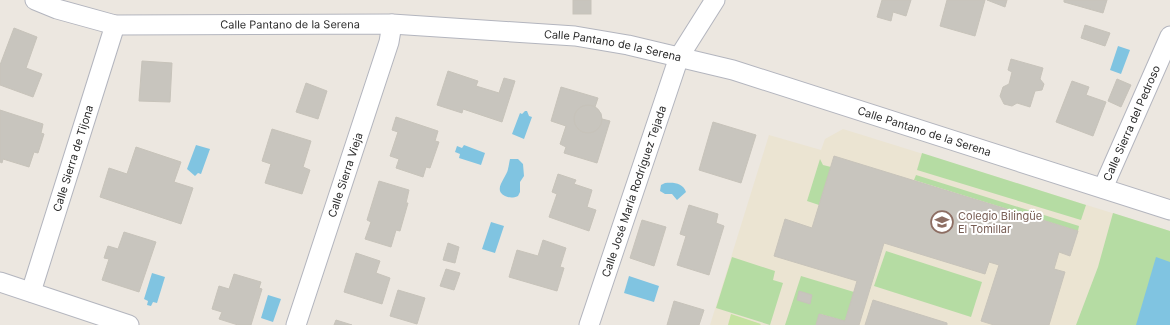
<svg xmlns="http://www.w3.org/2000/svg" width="1170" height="325" viewBox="0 0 1170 325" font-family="Inter,sans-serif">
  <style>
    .education { fill: #ebe4d2 }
    .green { fill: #b5dca3 }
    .pitch { fill: #c4e2a0 }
    .water { fill: #80c4e1 }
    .building { fill: #c8c5be; stroke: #c7c3ba }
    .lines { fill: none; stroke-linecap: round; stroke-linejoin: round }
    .minor-casing { stroke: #b3b5be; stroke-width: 21 }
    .minor { stroke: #fff; stroke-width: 19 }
    .labels { text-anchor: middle; stroke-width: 4; stroke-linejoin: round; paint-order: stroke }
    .street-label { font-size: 11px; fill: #2c2c2c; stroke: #fff }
    .education-label { font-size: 11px; fill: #785e54; stroke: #fff; text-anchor: start }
  </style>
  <rect width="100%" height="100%" fill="#ece7e0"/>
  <!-- education -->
  <polygon class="education" points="843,129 1170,231 1170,325 710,325 769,135 821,150 825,139"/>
  <!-- green -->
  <g class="green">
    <polygon points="922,153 1086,205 1081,220 917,170"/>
    <polygon points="820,159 823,165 831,167 819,205 807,201"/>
    <polygon points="916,175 1079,226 1078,231 914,180"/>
    <polygon points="1113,213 1170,231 1170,325 1076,325 1098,267"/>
    <polygon points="886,251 982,282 971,317 874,286"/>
    <polygon points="732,257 775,271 773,280 783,283 770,325 716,308"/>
    <polygon points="801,276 854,292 845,321 820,314 816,325 785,325"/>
  </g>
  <!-- pitch -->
  <polygon class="pitch" points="731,314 761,324 760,325 728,325"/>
  <!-- water -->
  <g class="water">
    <polygon points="1118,46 1130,50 1121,74 1110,70"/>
    <polygon points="525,111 527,111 529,116 532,117 524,139 512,134 520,113 522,114"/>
    <polygon points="196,145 210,149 201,174 198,173 195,176 187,169"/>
    <polygon points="464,145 485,153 481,165 459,158 460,154 455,152 457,146 462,148"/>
    <path d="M510 159H518L523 164 524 176 520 182V192L518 196C513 198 510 198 505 196 492 190 507 177 508 169 509 165 509 163 510 159Z"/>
    <path d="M665 183C674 182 683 183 686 192L677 200 672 194H665L660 191 661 185Z"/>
    <polygon points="491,222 504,226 495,253 482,249"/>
    <polygon points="1156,257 1170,262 1170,325 1136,325"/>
    <polygon points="152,273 165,277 157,303 153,302 151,306 147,305 148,301 144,299"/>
    <polygon points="629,276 659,286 654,302 624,293"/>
    <polygon points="268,295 281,299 273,322 261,318"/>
  </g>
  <!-- building -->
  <g class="building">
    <rect x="573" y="0" width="18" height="14"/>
    <polygon points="882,0 911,0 906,16 893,12 891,21 877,17"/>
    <polygon points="947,0 985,0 975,36 940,26"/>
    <polygon points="987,0 1007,0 1005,7"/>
    <polygon points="1064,0 1107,0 1103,13 1064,2"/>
    <polygon points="1085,25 1110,33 1105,46 1081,38"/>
    <polygon points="14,28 37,37 26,68 42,74 33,97 0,85 0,65"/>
    <polygon points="1011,59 1043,68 1040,79 1044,84 1042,90 1035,91 1030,107 1017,103 1012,106 1004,104 1000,96 1003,87 1009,84 1012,72 1008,70"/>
    <polygon points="142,61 172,63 170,102 139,101"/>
    <polygon points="448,71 478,81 476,86 499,93 504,78 515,81 502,122 463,109 462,113 437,105"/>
    <polygon points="1117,79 1131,85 1121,107 1108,101"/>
    <polygon points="1072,81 1089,87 1086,95 1106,102 1093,136 1056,122"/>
    <polygon points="306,83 327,91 318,119 296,112"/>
    <polygon points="561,87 598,98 595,107 586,106 581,107 576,114 575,123 579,130 583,132 592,132 599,127 602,119 610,121 597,163 564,153 566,147 560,144 566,126 551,121"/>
    <circle cx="588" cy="119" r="14"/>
    <polygon points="0,110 43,124 41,133 44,134 38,153 34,152 29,167 3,159 2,163 0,162"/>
    <polygon points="396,117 438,131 435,141 439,142 430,168 426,167 423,177 396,168 399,159 390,156 398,132 392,130"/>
    <polygon points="713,122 756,135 741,183 699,170"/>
    <polygon points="272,129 311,141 303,167 310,170 302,194 265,183 271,164 262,161"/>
    <polygon points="136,147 181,162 174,182 193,188 181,224 100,197 109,168 127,174"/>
    <polygon points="834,156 1078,231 1070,256 1059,252 1054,269 1065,272 1049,325 994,325 981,321 999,265 989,262 985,274 884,243 859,325 816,325 819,314 845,321 857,281 774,256 785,219 812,228"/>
    <polygon points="558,174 576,180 574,184 592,190 587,207 596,210 589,231 549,217 557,194 552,192"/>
    <polygon points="379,181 409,190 406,203 408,203 400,231 396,230 391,247 365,239 371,222 367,220"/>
    <polygon points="689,205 718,214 716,223 724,226 709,275 677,265 686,236 680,234"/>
    <polygon points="642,220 666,227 654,266 630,258"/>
    <polygon points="124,232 156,242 139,292 102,280 109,259 104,258 108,246 118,249"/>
    <polygon points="543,240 566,248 560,267 564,268 557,291 509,277 517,250 538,256"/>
    <polygon points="448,243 459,247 455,263 443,260"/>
    <polygon points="356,253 380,261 376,273 390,278 382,304 344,292"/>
    <polygon points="446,269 460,273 454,290 440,286"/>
    <polygon points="234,274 261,282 259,288 262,289 251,325 238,325 219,319 222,312 212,309 219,286 229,289"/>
    <polygon points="398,290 425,298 417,324 390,316"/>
    <polygon points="799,291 812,295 810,304 797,300"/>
    <polygon points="873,300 947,323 947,325 865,325"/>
    <polygon points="674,301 704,310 699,325 667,325"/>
    <polygon points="336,320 352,325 334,325"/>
  </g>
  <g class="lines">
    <!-- minor casing -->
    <g class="minor-casing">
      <g id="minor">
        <path id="s1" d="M35 0 57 9 115 25 392 24 575 36 628 45 733 70 1170 210"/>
        <path id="s2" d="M1103 188 1170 36"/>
        <polyline points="0,282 129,325"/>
        <path id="s3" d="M31 292 115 25"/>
        <path id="s4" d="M296 325 389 42 392 24"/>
        <path id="s5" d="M589 325 679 57 715 0"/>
      </g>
    </g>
    <!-- minor -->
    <use href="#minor" class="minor"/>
  </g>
  <!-- icons -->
  <defs>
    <g id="school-ring" transform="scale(1.15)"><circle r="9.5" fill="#fff" stroke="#8d6e63" stroke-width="1.5"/><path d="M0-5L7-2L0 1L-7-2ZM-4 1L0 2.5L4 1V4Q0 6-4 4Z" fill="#8d6e63"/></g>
  </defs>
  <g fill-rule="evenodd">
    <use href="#school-ring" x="942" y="222"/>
  </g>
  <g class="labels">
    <!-- street labels -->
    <g class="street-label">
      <text dy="4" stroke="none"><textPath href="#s1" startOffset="259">Calle Pantano de la Serena</textPath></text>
      <text dy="4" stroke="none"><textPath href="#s1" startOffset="583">Calle Pantano de la Serena</textPath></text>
      <text dy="4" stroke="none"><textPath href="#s2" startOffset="71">Calle Sierra del Pedroso</textPath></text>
      <text dy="4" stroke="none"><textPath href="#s1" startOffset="907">Calle Pantano de la Serena</textPath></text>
      <text dy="4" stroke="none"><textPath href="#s3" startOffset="140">Calle Sierra de Tijona</textPath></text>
      <text dy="4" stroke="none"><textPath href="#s4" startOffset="158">Calle Sierra Vieja</textPath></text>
      <text dy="4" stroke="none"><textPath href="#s5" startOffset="141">Calle José María Rodríguez Tejada</textPath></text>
    </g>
    <!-- education labels -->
    <g class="education-label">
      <text x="958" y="220">Colegio Bilingüe<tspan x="958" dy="13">El Tomillar</tspan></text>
    </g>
  </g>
</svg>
